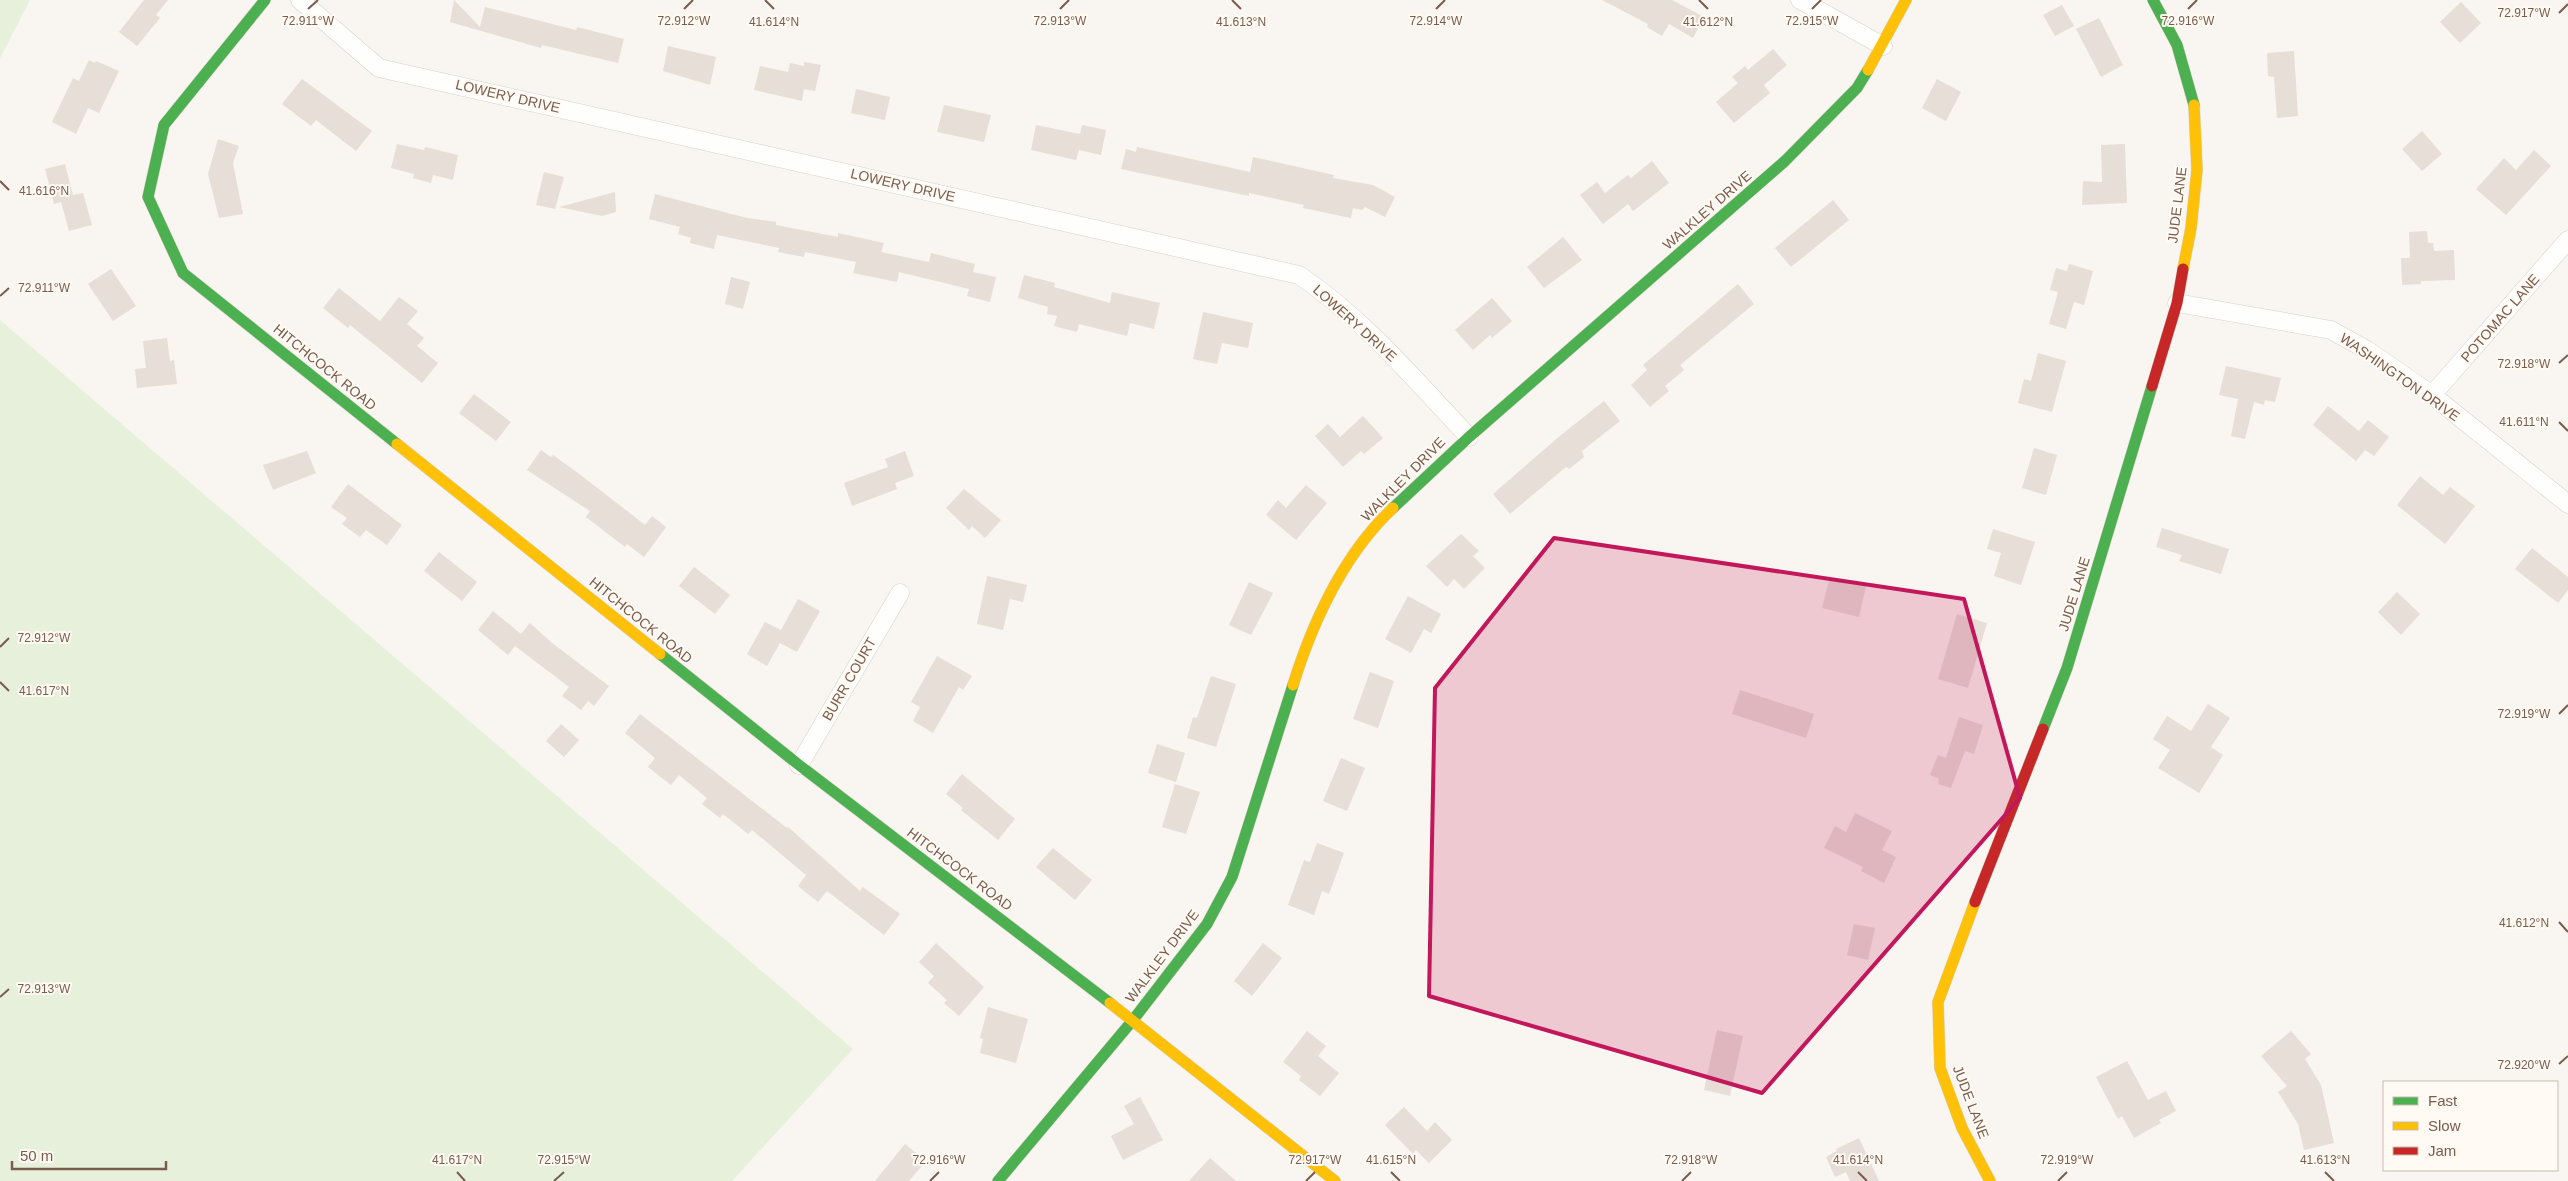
<svg xmlns="http://www.w3.org/2000/svg" width="2568" height="1181" viewBox="0 0 2568 1181" font-family="Arial,sans-serif">
  <style>
    .green { fill: #e7f0db }
    .building { fill: #e6ded7 }
    .lines { fill: none; stroke-linecap: round; stroke-linejoin: round }
    .street-casing { stroke: #d7d1cb; stroke-width: 19 }
    .fast-casing { stroke: #d9d2cb; stroke-width: 12 }
    .slow-casing { stroke: #d9d2cb; stroke-width: 12 }
    .jam-casing { stroke: #d9d2cb; stroke-width: 12 }
    .street { stroke: #fefefd; stroke-width: 18 }
    .fast { stroke: #4caf50; stroke-width: 11 }
    .slow { stroke: #ffc107; stroke-width: 11 }
    .jam { stroke: #c62828; stroke-width: 11 }
    .marked { fill: #c2185b; fill-opacity: 0.2; stroke: #c2185b; stroke-width: 4; stroke-linejoin: round }
    .ticks { fill: none; stroke: #7a5c4d; stroke-width: 2 }
    .labels { text-anchor: middle; stroke-width: 4; stroke-linejoin: round; paint-order: stroke }
    .street-label { font-size: 14px; fill: #7a5c4d; stroke: #fffaf3 }
    .ticks-label { font-size: 12px; text-anchor: middle; fill: #7a5c4d; stroke: #fffaf3; stroke-width: 4; stroke-linejoin: round; paint-order: stroke }
  </style>
  <rect width="100%" height="100%" fill="#f9f5f0"/>
  <!-- green -->
  <g class="green">
    <polygon points="0,0 30,0 0,58"/>
    <polygon points="0,320 853,1049 732,1181 0,1181"/>
  </g>
  <!-- building -->
  <g class="building">
    <polygon points="144,0 168,0 156,15 160,18 137,46 119,32"/>
    <polygon points="454,0 480,27 485,7 576,30 577,27 624,39 618,63 542,45 541,48 450,22"/>
    <polygon points="1602,0 1672,0 1704,17 1693,38 1669,24 1662,36 1647,27 1648,24"/>
    <polygon points="2461,2 2481,23 2460,43 2440,22"/>
    <polygon points="2062,5 2074,26 2055,36 2043,15"/>
    <polygon points="2099,18 2123,65 2101,77 2076,29"/>
    <polygon points="668,46 716,57 710,85 663,71"/>
    <polygon points="1773,49 1787,65 1764,85 1770,93 1734,123 1716,102 1738,83 1732,77 1745,66 1748,70"/>
    <polygon points="2294,51 2298,116 2277,118 2274,77 2268,76 2267,53"/>
    <polygon points="89,60 95,63 96,61 119,71 99,113 88,108 76,134 52,122 73,78 79,81"/>
    <polygon points="804,62 821,65 815,91 804,89 802,101 754,90 760,66 788,72 790,63 804,66"/>
    <polygon points="302,79 372,131 356,151 316,120 311,126 282,104"/>
    <polygon points="1937,79 1961,92 1946,121 1922,108"/>
    <polygon points="856,89 890,97 885,120 851,113"/>
    <polygon points="944,105 991,115 984,142 937,132"/>
    <polygon points="1036,125 1080,134 1082,125 1106,130 1101,155 1079,150 1076,160 1031,150"/>
    <polygon points="2422,131 2442,154 2422,171 2402,149"/>
    <polygon points="218,139 239,146 233,163 243,214 219,218 208,174"/>
    <polygon points="397,144 424,150 425,147 458,155 453,180 433,175 431,183 413,178 414,174 391,168"/>
    <polygon points="2125,144 2127,203 2082,205 2083,181 2102,182 2101,145"/>
    <polygon points="1137,147 1250,172 1253,157 1334,175 1333,178 1373,185 1395,197 1385,217 1365,207 1362,210 1353,208 1351,218 1303,208 1304,205 1249,193 1249,196 1121,169 1126,149 1136,152"/>
    <polygon points="2534,150 2551,166 2506,215 2476,189 2504,158 2516,170"/>
    <polygon points="1652,161 1669,183 1633,211 1628,204 1603,224 1580,195 1597,182 1605,193 1628,175 1631,178"/>
    <polygon points="65,164 73,195 83,193 92,225 69,231 61,202 54,204 45,169"/>
    <polygon points="544,172 564,177 555,209 536,205"/>
    <polygon points="615,192 616,212 602,216 559,207"/>
    <polygon points="655,194 747,218 776,222 776,225 838,237 838,233 884,243 881,252 929,262 931,253 975,264 973,272 996,277 990,302 967,296 969,289 899,272 897,282 853,273 856,262 805,252 804,257 778,252 779,248 717,235 714,249 690,243 691,238 678,234 680,227 649,219"/>
    <polygon points="1833,200 1849,220 1791,267 1775,248"/>
    <polygon points="2427,231 2428,243 2433,243 2434,251 2454,250 2455,280 2421,281 2421,284 2402,285 2401,258 2410,258 2409,232"/>
    <polygon points="1563,237 1582,260 1544,288 1527,267"/>
    <polygon points="2069,264 2093,271 2084,305 2074,302 2066,329 2049,324 2058,292 2050,290 2056,268 2067,271"/>
    <polygon points="111,269 136,306 113,321 88,284"/>
    <polygon points="1024,275 1055,283 1054,287 1110,303 1112,292 1160,303 1154,329 1130,323 1127,336 1079,324 1077,332 1054,326 1057,316 1047,314 1048,307 1018,298"/>
    <polygon points="731,277 750,282 743,309 725,304"/>
    <polygon points="1738,284 1754,304 1680,365 1684,370 1665,386 1669,391 1650,407 1631,385 1647,370 1643,365"/>
    <polygon points="339,288 380,321 399,297 418,311 407,324 424,338 417,346 438,363 422,383 350,325 348,328 323,308"/>
    <polygon points="1492,298 1512,321 1492,338 1490,335 1473,350 1455,330"/>
    <polygon points="1203,312 1253,323 1248,348 1222,343 1217,364 1193,359"/>
    <polygon points="167,338 170,361 174,360 177,384 137,388 135,369 146,368 143,341"/>
    <polygon points="2038,353 2066,361 2052,412 2018,403 2024,379 2031,381"/>
    <polygon points="2226,366 2281,378 2275,402 2265,400 2264,405 2254,402 2245,439 2231,436 2238,399 2219,395"/>
    <polygon points="474,394 511,422 496,441 459,413"/>
    <polygon points="1604,401 1620,421 1582,451 1584,457 1569,469 1566,467 1510,514 1493,494 1561,435"/>
    <polygon points="2328,406 2359,431 2368,420 2389,437 2374,456 2365,450 2356,461 2313,425"/>
    <polygon points="1363,416 1383,438 1364,454 1361,451 1343,467 1315,436 1328,424 1340,437"/>
    <polygon points="2034,448 2057,455 2046,495 2022,488"/>
    <polygon points="541,450 551,457 553,455 582,476 645,525 652,516 666,527 644,557 627,544 625,547 586,517 590,511 527,470"/>
    <polygon points="307,451 316,473 273,490 263,465"/>
    <polygon points="905,451 914,476 895,483 897,489 852,506 844,483 888,467 885,459"/>
    <polygon points="2420,476 2443,495 2450,487 2475,506 2445,544 2397,505"/>
    <polygon points="348,484 402,525 387,545 366,530 360,537 342,524 347,518 331,507"/>
    <polygon points="1306,485 1327,503 1296,540 1266,515 1278,500 1286,508"/>
    <polygon points="964,489 1001,520 985,538 972,526 969,530 946,508"/>
    <polygon points="2162,528 2229,549 2221,574 2179,561 2182,555 2156,547"/>
    <polygon points="1993,529 2035,542 2021,585 1994,576 2001,553 1987,549"/>
    <polygon points="1461,534 1479,551 1473,556 1485,568 1464,589 1454,579 1447,587 1426,566"/>
    <polygon points="2532,548 2568,577 2568,590 2558,603 2515,569"/>
    <polygon points="439,552 477,582 462,601 424,571"/>
    <polygon points="694,567 730,595 715,614 679,586"/>
    <polygon points="987,576 1027,585 1023,602 1010,599 1003,630 977,624"/>
    <polygon points="1830,577 1866,586 1859,617 1822,608"/>
    <polygon points="1249,582 1273,593 1251,635 1229,625"/>
    <polygon points="2397,592 2420,614 2401,635 2378,612"/>
    <polygon points="1408,596 1441,614 1431,633 1424,629 1411,653 1385,639"/>
    <polygon points="798,599 820,611 797,652 780,643 767,666 747,654 765,622 781,630"/>
    <polygon points="493,611 521,634 530,623 552,643 609,686 594,706 588,701 581,710 562,696 569,687 515,646 508,655 478,630"/>
    <polygon points="1957,614 1987,623 1968,688 1938,679"/>
    <polygon points="937,656 972,676 963,690 959,687 933,733 913,721 920,707 911,702"/>
    <polygon points="1370,672 1394,681 1378,728 1353,719"/>
    <polygon points="1211,676 1236,684 1216,747 1187,738 1193,717 1197,718"/>
    <polygon points="1740,690 1814,714 1806,738 1732,714"/>
    <polygon points="2208,704 2230,718 2211,747 2223,755 2199,793 2158,768 2170,750 2153,739 2167,716 2191,731"/>
    <polygon points="640,714 787,828 788,827 860,891 863,887 900,914 884,935 827,891 818,902 798,886 806,875 752,830 748,834 723,814 720,818 702,804 707,798 679,775 671,785 648,767 655,758 625,733"/>
    <polygon points="1959,717 1983,725 1974,754 1965,751 1951,788 1938,784 1939,779 1930,775 1938,755 1946,758"/>
    <polygon points="561,724 579,740 564,757 546,741"/>
    <polygon points="1157,744 1185,753 1176,782 1148,773"/>
    <polygon points="1341,758 1365,768 1347,811 1323,801"/>
    <polygon points="962,774 1015,819 998,840 961,810 963,808 946,794"/>
    <polygon points="1175,784 1200,792 1186,834 1162,827"/>
    <polygon points="1855,813 1892,831 1882,850 1896,857 1884,883 1861,871 1863,867 1824,848 1835,826 1846,832"/>
    <polygon points="1317,843 1344,853 1329,894 1322,891 1314,915 1288,905 1304,860 1310,862"/>
    <polygon points="1053,848 1092,880 1075,900 1036,867"/>
    <polygon points="1854,924 1875,928 1868,960 1847,955"/>
    <polygon points="936,943 984,987 959,1016 944,1003 947,1000 928,983 934,976 919,962"/>
    <polygon points="1263,943 1282,958 1252,996 1234,981"/>
    <polygon points="988,1007 1028,1019 1016,1063 980,1053 983,1039 980,1038"/>
    <polygon points="1717,1030 1743,1036 1730,1096 1704,1090"/>
    <polygon points="1307,1031 1326,1046 1318,1056 1339,1073 1320,1096 1299,1080 1301,1076 1283,1062"/>
    <polygon points="2291,1031 2311,1054 2305,1059 2321,1085 2334,1143 2304,1150 2298,1124 2278,1092 2287,1086 2261,1056"/>
    <polygon points="2127,1061 2148,1100 2166,1091 2176,1111 2159,1120 2161,1123 2134,1138 2122,1116 2118,1119 2096,1077"/>
    <polygon points="1140,1097 1163,1140 1123,1160 1111,1136 1134,1124 1124,1106"/>
    <polygon points="1404,1107 1427,1131 1435,1122 1452,1140 1429,1163 1416,1150 1413,1154 1385,1125"/>
    <polygon points="1859,1138 1879,1181 1850,1181 1846,1172 1835,1177 1826,1157 1837,1151 1836,1149"/>
    <polygon points="905,1144 926,1161 909,1181 875,1181"/>
    <polygon points="1210,1158 1236,1181 1189,1181"/>
  </g>
  <g class="lines">
    <!-- street casing -->
    <g class="street-casing">
      <g id="street">
        <path d="M300 0 379 68 1299 275C1364 319 1415 380 1469 437"/>
        <polyline points="1800,0 1883,46"/>
        <polyline points="2177,303 2331,330 2367,350 2432,395 2568,504"/>
        <polyline points="2432,395 2568,240"/>
        <polyline points="799,765 900,593"/>
      </g>
    </g>
    <!-- fast casing -->
    <g class="fast-casing">
      <g id="fast">
        <polyline points="265,0 164,125 148,197 183,273 397,444"/>
        <polyline points="2153,0 2177,45 2194,105"/>
        <polyline points="1393,508 1469,437 1785,161 1857,88 1868,70"/>
        <polyline points="660,654 799,765 1110,1003"/>
        <polyline points="2043,729 2067,668 2152,386"/>
        <polyline points="998,1181 1133,1020 1207,924 1232,877 1293,685"/>
      </g>
    </g>
    <!-- slow casing -->
    <g class="slow-casing">
      <g id="slow">
        <polyline points="1868,70 1906,0"/>
        <polyline points="2183,269 2191,228 2197,170 2194,105"/>
        <polyline points="397,444 660,654"/>
        <path d="M1293 685C1313 621 1344 554 1393 508"/>
        <polyline points="1975,902 1938,1002 1940,1068 1962,1128 1990,1181"/>
        <polyline points="1110,1003 1335,1181"/>
      </g>
    </g>
    <!-- jam casing -->
    <g class="jam-casing">
      <g id="jam">
        <polyline points="2152,386 2177,303 2183,269"/>
        <polyline points="1975,902 2043,729"/>
      </g>
    </g>
    <!-- street -->
    <use href="#street" class="street"/>
    <!-- fast -->
    <use href="#fast" class="fast"/>
    <!-- slow -->
    <use href="#slow" class="slow"/>
    <!-- jam -->
    <use href="#jam" class="jam"/>
  </g>
  <!-- marked area -->
  <path class="marked" d="M1554 538 1964 599 2020 798 1762 1093 1429 996 1435 688Z"/>
  <!-- ticks -->
  <path class="ticks" d="M765 0 774 9M1232 0 1241 9M1699 0 1708 9M308 9 318 0M684 9 693 0M1060 9 1069 0M1436 9 1445 0M1812 9 1821 0M2188 9 2197 0M2559 13 2568 4M0 181 9 190M0 296 9 288M2559 363 2568 355M2559 422 2568 431M0 647 9 638M0 682 9 691M2559 714 2568 705M2559 922 2568 932M0 997 9 989M2559 1064 2568 1056M457 1172 465 1181M1391 1172 1400 1181M1858 1172 1867 1181M2325 1172 2334 1181M554 1181 564 1172M930 1181 939 1172M1306 1181 1315 1172M1682 1181 1691 1172M2058 1181 2067 1172"/>
  <g class="labels">
    <!-- street labels -->
    <g class="street-label">
      <text transform="translate(508 96) rotate(13)" y="5">LOWERY DRIVE</text>
      <text transform="translate(903 185) rotate(13)" y="5">LOWERY DRIVE</text>
      <text transform="translate(2177 205) rotate(-83)" y="5">JUDE LANE</text>
      <text transform="translate(1707 210) rotate(-41)" y="5">WALKLEY DRIVE</text>
      <text transform="translate(2500 318) rotate(-49)" y="5">POTOMAC LANE</text>
      <text transform="translate(1355 323) rotate(42)" y="5">LOWERY DRIVE</text>
      <text transform="translate(325 367) rotate(39)" y="5">HITCHCOCK ROAD</text>
      <text transform="translate(2400 377) rotate(35)" y="5">WASHINGTON DRIVE</text>
      <text transform="translate(1403 479) rotate(-45)" y="5">WALKLEY DRIVE</text>
      <text transform="translate(2074 594) rotate(-73)" y="5">JUDE LANE</text>
      <text transform="translate(641 620) rotate(39)" y="5">HITCHCOCK ROAD</text>
      <text transform="translate(849 679) rotate(-60)" y="5">BURR COURT</text>
      <text transform="translate(960 869) rotate(37)" y="5">HITCHCOCK ROAD</text>
      <text transform="translate(1162 956) rotate(-53)" y="5">WALKLEY DRIVE</text>
      <text transform="translate(1971 1102) rotate(69)" y="5">JUDE LANE</text>
    </g>
  </g>
  <g class="ticks-label">
    <text x="2524" y="17">72.917°W</text>
    <text x="308" y="25">72.911°W</text>
    <text x="684" y="25">72.912°W</text>
    <text x="1060" y="25">72.913°W</text>
    <text x="1436" y="25">72.914°W</text>
    <text x="1812" y="25">72.915°W</text>
    <text x="2188" y="25">72.916°W</text>
    <text x="774" y="26">41.614°N</text>
    <text x="1241" y="26">41.613°N</text>
    <text x="1708" y="26">41.612°N</text>
    <text x="44" y="195">41.616°N</text>
    <text x="44" y="292">72.911°W</text>
    <text x="2524" y="368">72.918°W</text>
    <text x="2524" y="426">41.611°N</text>
    <text x="44" y="642">72.912°W</text>
    <text x="44" y="695">41.617°N</text>
    <text x="2524" y="718">72.919°W</text>
    <text x="2524" y="927">41.612°N</text>
    <text x="44" y="993">72.913°W</text>
    <text x="2524" y="1069">72.920°W</text>
    <text x="457" y="1164">41.617°N</text>
    <text x="1391" y="1164">41.615°N</text>
    <text x="1858" y="1164">41.614°N</text>
    <text x="2325" y="1164">41.613°N</text>
    <text x="564" y="1164">72.915°W</text>
    <text x="939" y="1164">72.916°W</text>
    <text x="1315" y="1164">72.917°W</text>
    <text x="1691" y="1164">72.918°W</text>
    <text x="2067" y="1164">72.919°W</text>
  </g>
  <!-- legend -->
  <rect x="2383" y="1081" width="175" height="90" fill="#fffaf3" stroke="#cabbb1"/>
  <rect x="2393" y="1097" width="25" height="8" fill="#4caf50" stroke="#cabbb1"/>
  <text x="2428" y="1106" font-size="15" fill="#7a5c4d">Fast</text>
  <rect x="2393" y="1122" width="25" height="8" fill="#ffc107" stroke="#cabbb1"/>
  <text x="2428" y="1131" font-size="15" fill="#7a5c4d">Slow</text>
  <rect x="2393" y="1147" width="25" height="8" fill="#c62828" stroke="#cabbb1"/>
  <text x="2428" y="1156" font-size="15" fill="#7a5c4d">Jam</text>
  <!-- scale -->
  <path d="M12 1161v8h154v-8" fill="none" stroke="#7a5c4d" stroke-width="2.5"/>
  <text x="20" y="1161" font-size="15" fill="#7a5c4d" stroke="#fffaf3" stroke-width="4" paint-order="stroke">50 m</text>
</svg>
